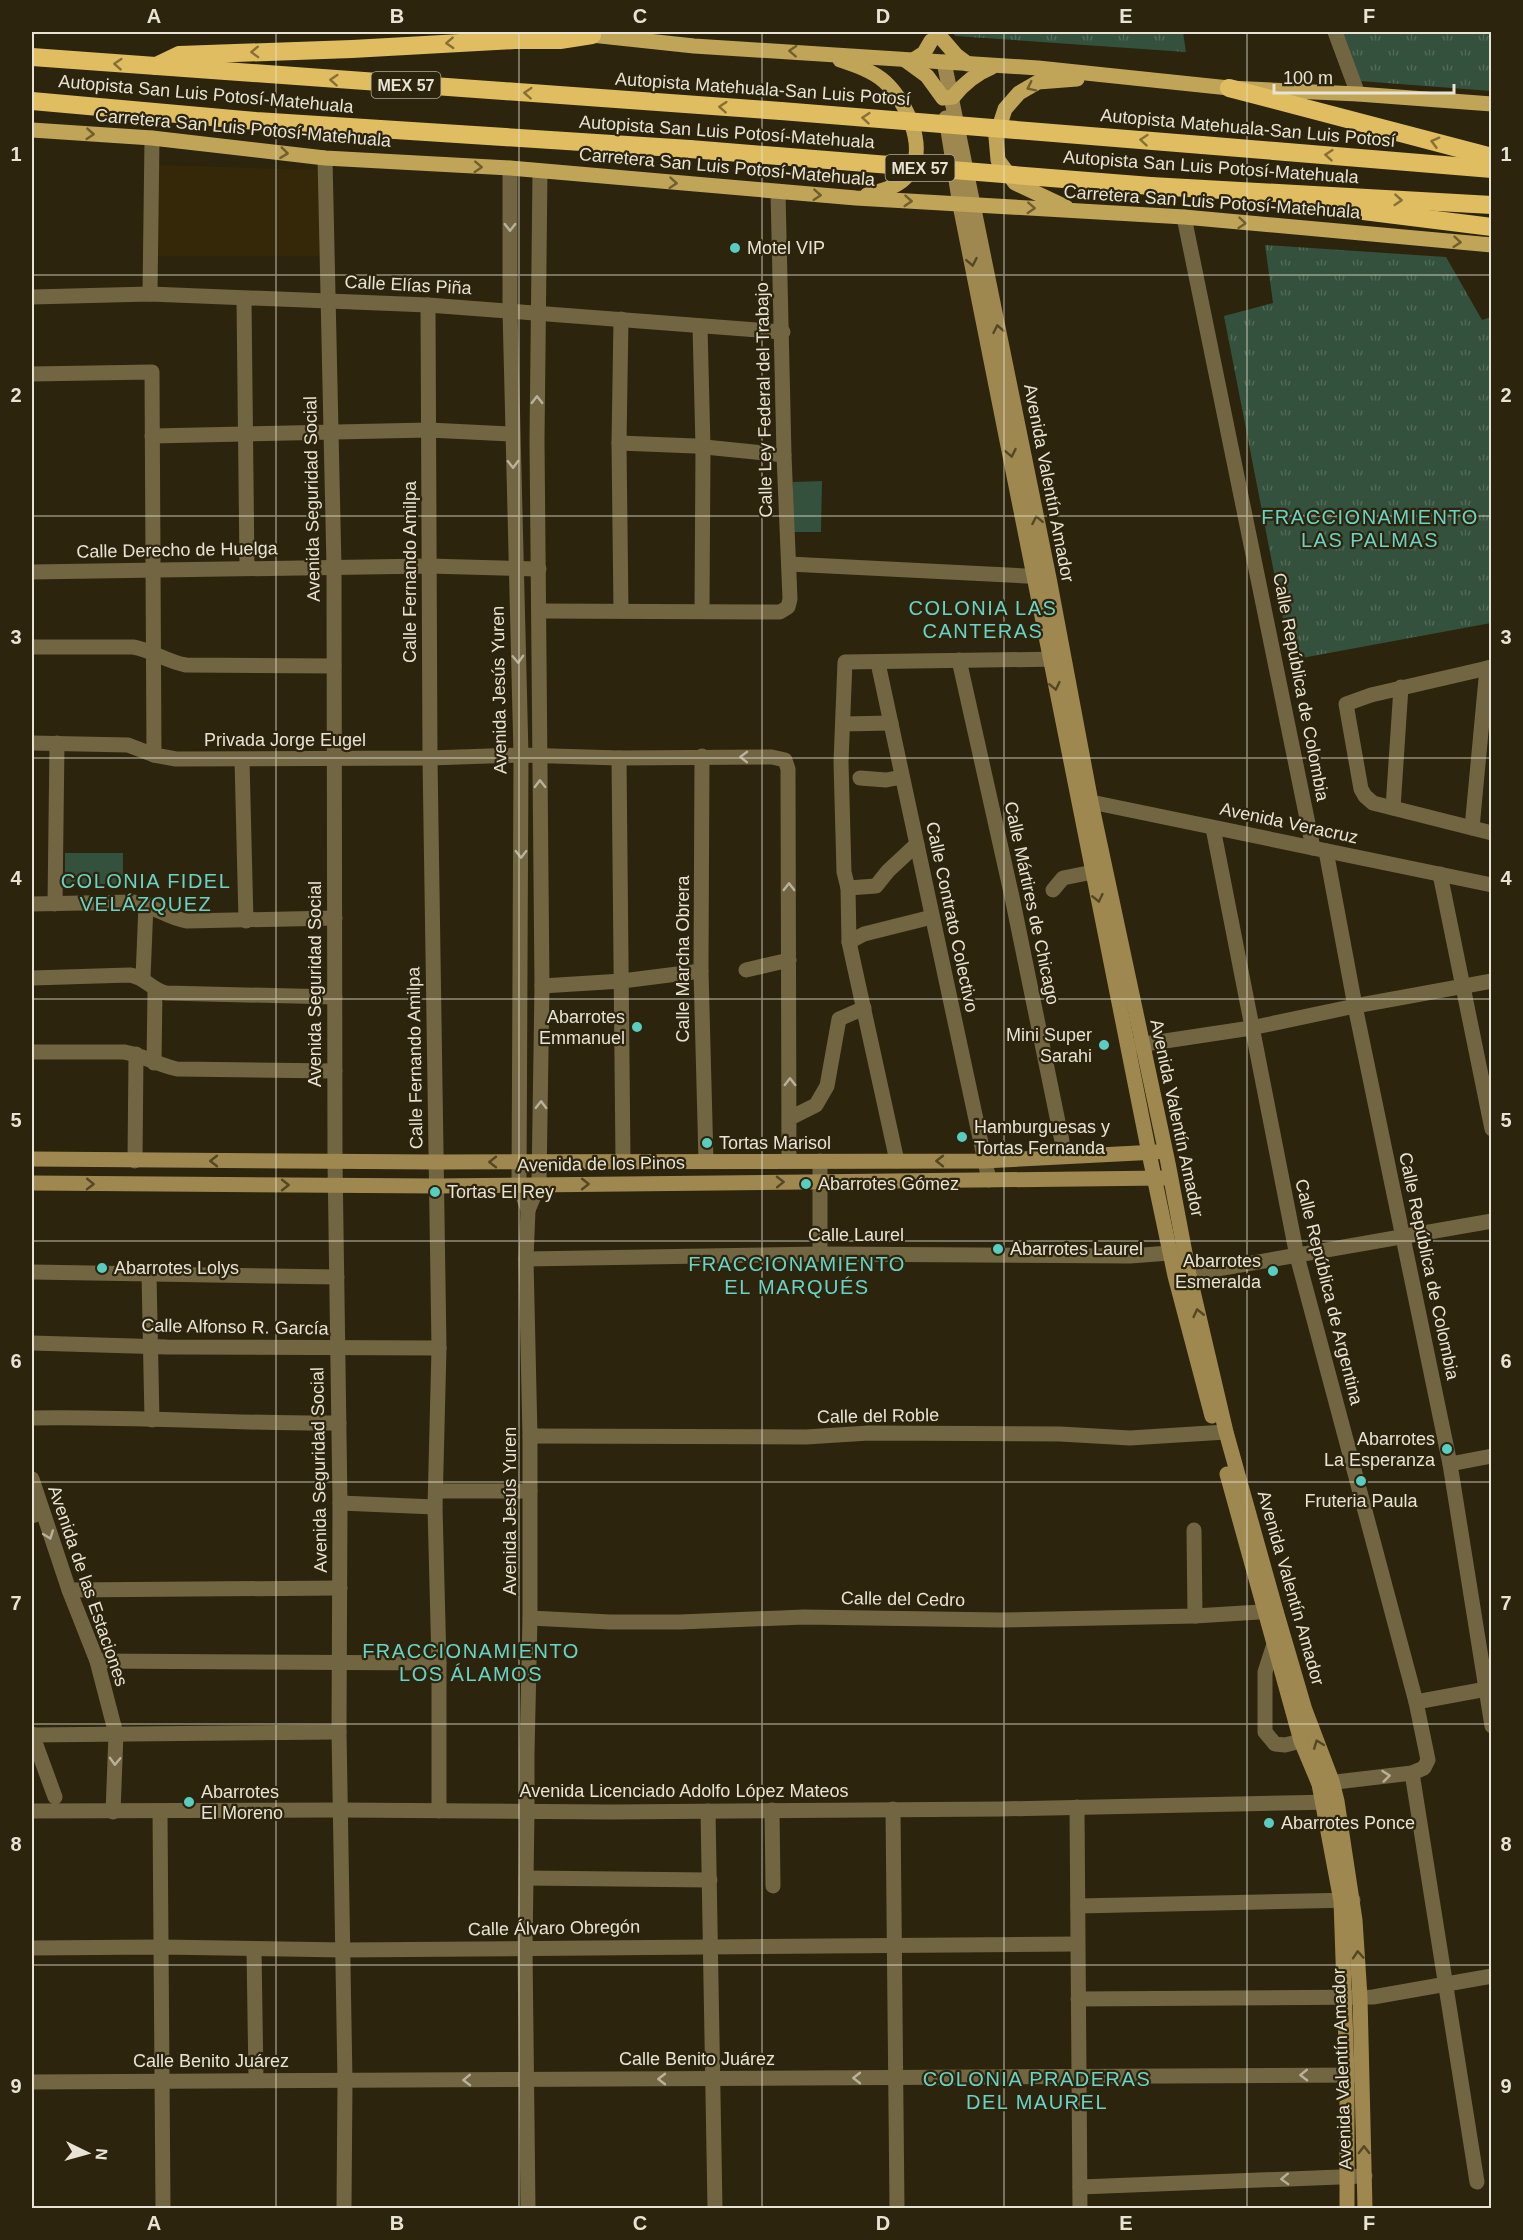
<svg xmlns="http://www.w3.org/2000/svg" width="1523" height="2240" viewBox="0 0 1523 2240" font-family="Arial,sans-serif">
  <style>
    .built { fill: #342808 }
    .grass { fill: url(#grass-tufts) }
    .garden { fill: #33513d }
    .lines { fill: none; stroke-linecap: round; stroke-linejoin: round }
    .minor { stroke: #726542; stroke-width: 15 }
    .tertiary { stroke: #726542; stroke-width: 15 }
    .secondary { stroke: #9e884f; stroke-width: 15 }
    .primary { stroke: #c0a458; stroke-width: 15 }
    .motorway { stroke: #dfbd60; stroke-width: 18 }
    .motorway-bridge { stroke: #dfbd60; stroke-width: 18 }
    .oneway { stroke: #867036 }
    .oneway2 { stroke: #6f5e2e }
    .oneway3 { stroke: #b9b19a }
    .oneway4 { stroke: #544723 }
    .grid { fill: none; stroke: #e8e3d4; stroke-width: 1.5; stroke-opacity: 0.55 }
    .poi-dot { fill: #57cec1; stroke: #2c240c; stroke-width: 2 }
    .labels { text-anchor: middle; stroke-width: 4.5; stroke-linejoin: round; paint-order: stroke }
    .shield { fill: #2c240c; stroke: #b0aa98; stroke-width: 1.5 }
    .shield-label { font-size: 16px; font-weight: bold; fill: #e8e3d4 }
    .street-label { font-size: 18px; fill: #e8e3d4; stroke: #2c240c }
    .poi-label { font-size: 18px; fill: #e8e3d4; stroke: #2c240c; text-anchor: start }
    .neighbourhood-label { font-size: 20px; letter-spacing: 1.5px; fill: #69d3c7; stroke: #2c240c }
    .neatline { fill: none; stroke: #e8e3d4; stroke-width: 2 }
    .grid-label { font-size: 20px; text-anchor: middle; font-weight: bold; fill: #e8e3d4 }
  </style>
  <defs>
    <pattern id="grass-tufts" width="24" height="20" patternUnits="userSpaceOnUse" patternTransform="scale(1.5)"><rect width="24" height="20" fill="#33513d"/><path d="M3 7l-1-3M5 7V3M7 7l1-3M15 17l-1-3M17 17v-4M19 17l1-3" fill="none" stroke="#516a58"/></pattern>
  </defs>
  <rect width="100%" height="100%" fill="#2c240c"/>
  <!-- built -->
  <polygon class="built" points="158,165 320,170 319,256 156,256"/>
  <!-- grass -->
  <g class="grass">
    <polygon points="953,32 1183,32 1186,52 955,36"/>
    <polygon points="1342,32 1491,32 1491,91 1360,81"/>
    <polygon points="1265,245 1446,257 1482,320 1491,317 1491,623 1291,660 1224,316 1273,303"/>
  </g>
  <!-- garden -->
  <g class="garden">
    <polygon points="822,481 821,532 793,532 793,482"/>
    <rect x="65" y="853" width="58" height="31"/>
  </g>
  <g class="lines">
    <!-- minor -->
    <g class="minor">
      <polyline points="1335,32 1358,94"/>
      <polyline points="325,158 334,567 335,1160 340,1503 339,1732 345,2081 344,2208"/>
      <polyline points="1184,217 1313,848"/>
      <polyline points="150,294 152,138"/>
      <polyline points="32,297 150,294 428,305 783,332"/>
      <polyline points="244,299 247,568"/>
      <polyline points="428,305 430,758 439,1348 435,1507 439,1663 439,1811"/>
      <polyline points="700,326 703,447 702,611"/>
      <polyline points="32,374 152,372 154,755"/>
      <polyline points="152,436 429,430 512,434"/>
      <polyline points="619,443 695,446 784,455"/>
      <polyline points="789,564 1046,577"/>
      <polyline points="32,572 429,566 539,569"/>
      <polyline points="539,611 780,612 788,607 790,599 784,455 778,192"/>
      <polyline points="621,611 619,443 621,319"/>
      <path d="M32 647H133C152 650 167 662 186 665L334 666"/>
      <polyline points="959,660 1012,897 1065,1156"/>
      <polyline points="878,663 989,1180"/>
      <polyline points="1492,667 1371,695 1346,704 1361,789 1365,796 1373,803 1492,833"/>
      <polyline points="843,724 891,723"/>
      <polyline points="32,743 128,745 154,755 176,759 430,758 521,755 619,758 772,757 785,760 788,769 789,1161"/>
      <polyline points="702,756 701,971 706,1161"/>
      <polyline points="619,758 623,1161"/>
      <polyline points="242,760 246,921"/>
      <polyline points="860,778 886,780 902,777"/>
      <polyline points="1393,808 1401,687"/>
      <polyline points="1213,828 1297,1256 1416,1702 1428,1760 1424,1768 1412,1773 1319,1784"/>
      <polyline points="1472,828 1487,668"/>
      <polyline points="1326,851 1355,1006 1450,1464 1492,1726"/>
      <polyline points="1440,874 1492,1129"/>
      <polyline points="848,888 876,886 888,871 917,844"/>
      <polyline points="1053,890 1063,878 1093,872"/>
      <path d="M32 904 133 902C153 905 167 918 187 921L335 918"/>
      <polyline points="55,904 57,743"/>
      <polyline points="849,942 864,934 932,917"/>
      <polyline points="746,970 789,960"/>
      <path d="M32 978 130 975C147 978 150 989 166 993L335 997"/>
      <polyline points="143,978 146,904"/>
      <polyline points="542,986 622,981 701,971"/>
      <polyline points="1132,1046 1251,1028 1355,1006 1492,981"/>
      <path d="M32 1052H124C142 1055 158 1065 177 1069L335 1071"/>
      <polyline points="154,1063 155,990"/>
      <polyline points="790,1118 816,1105 827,1086 839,1019 864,1008"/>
      <polyline points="135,1161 136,1054"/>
      <polyline points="820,1161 820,1254"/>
      <polyline points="897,1161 849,942 848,888 844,872 841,762 845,662 1063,659"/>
      <polyline points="526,1259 820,1254 1130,1256 1183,1252"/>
      <polyline points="32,1272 337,1277"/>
      <polyline points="149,1274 152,1420"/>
      <polyline points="1178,1276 1492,1221"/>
      <polyline points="32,1343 167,1347 439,1348"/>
      <path d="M32 1418C134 1416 236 1424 339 1423"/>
      <polyline points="530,1436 806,1437 869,1433 1060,1434 1130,1438 1226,1432"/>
      <polyline points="1450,1464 1492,1456"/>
      <polyline points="436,1491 530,1491"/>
      <polyline points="340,1503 435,1507"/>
      <polyline points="32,1516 41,1513"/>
      <polyline points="1194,1530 1195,1616"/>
      <polyline points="69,1590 340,1588"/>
      <polyline points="530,1618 610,1622 680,1622 804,1617 1000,1620 1195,1616 1276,1611"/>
      <polyline points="1274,1644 1265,1672 1265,1732 1275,1744 1285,1745 1301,1741"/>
      <polyline points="97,1661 439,1663"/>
      <polyline points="1416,1702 1492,1688"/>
      <polyline points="32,1734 55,1797"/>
      <polyline points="32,1735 339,1732"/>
      <polyline points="1412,1773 1477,2182"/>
      <polyline points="1077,1807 1080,2208"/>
      <polyline points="893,1809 897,2208"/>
      <polyline points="772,1810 773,1886"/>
      <polyline points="160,1811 163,2208"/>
      <polyline points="708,1811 715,2208"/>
      <polyline points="527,1812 525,1948 528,2208"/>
      <polyline points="526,1878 710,1880"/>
      <polyline points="1078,1906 1353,1900"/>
      <polyline points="32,1948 160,1947 344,1950 1077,1944"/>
      <polyline points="254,1949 256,2080"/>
      <polyline points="1078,1999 1373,1997 1492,1976"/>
      <polyline points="32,2082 1359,2075"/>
      <polyline points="1080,2187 1365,2176"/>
    </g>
    <!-- tertiary -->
    <g class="tertiary">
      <polyline points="510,168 510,310 521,755 519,1184 528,1210 526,1259 530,1436 530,1618 527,1753 527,1812"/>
      <polyline points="1080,802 1091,802 1492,885"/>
      <polyline points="528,1210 539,1184 542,986 537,440 540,171"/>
      <polyline points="32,1479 69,1590 97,1661 116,1734 113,1812"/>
      <polyline points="32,1811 341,1810 611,1812 1000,1809 1334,1802"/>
    </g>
    <!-- secondary -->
    <g class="secondary">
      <polyline points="944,62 1049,578 1091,802 1168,1163 1189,1274 1226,1432 1276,1611 1305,1710 1332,1781 1337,1801 1355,1920 1360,1997 1365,2208"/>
      <polyline points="946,118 960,205 1149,1153 1175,1276 1212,1416"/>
      <polyline points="32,1159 436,1162 984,1161 1157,1152"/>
      <polyline points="32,1183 437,1186 1165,1178"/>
      <polyline points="1227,1474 1301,1741 1319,1784 1341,1901 1347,2074 1347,2208"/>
    </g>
    <!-- primary -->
    <g class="primary">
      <polyline points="937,33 956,55 968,64"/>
      <polyline points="582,34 694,46 1038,68 1229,88 1358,94 1492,104"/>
      <path d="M840 60C855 65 873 71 885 82 907 102 931 153 905 178 895 188 880 191 867 195"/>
      <path d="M905 60 927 76 943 98 953 97C964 83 975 74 992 67"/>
      <polyline points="913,60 924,53 931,41"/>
      <polyline points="32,130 152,138 325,158 510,168 856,198 1184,217 1492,245"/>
      <polyline points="1066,207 1015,183 998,160 996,137 1005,109 1019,93 1038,82 1077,79"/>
    </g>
    <!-- motorway -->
    <g class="motorway">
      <polyline points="32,57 781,111"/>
      <polyline points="156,66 179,55 352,49 515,40 560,40 592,35"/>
      <polyline points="1229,88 1492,157"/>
      <polyline points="32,101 256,121 690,149"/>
      <polyline points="1202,145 1492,169"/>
      <polyline points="1151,186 1492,205"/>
      <polyline points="1323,206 1492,227"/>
    </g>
    <!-- motorway-bridge -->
    <g class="motorway-bridge">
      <polyline points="781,111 1202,145"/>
      <polyline points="690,149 1151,186"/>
    </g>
  </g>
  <!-- one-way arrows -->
  <defs><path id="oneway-chevron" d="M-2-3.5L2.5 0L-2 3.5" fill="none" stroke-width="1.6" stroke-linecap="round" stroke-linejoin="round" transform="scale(1.5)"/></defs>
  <g class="oneway">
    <use href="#oneway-chevron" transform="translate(450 43) rotate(177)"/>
    <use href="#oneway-chevron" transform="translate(255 52) rotate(178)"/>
    <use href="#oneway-chevron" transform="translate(118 64) rotate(-176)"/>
    <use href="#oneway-chevron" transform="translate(334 80) rotate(-176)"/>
    <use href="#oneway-chevron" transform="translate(528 93) rotate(-176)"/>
    <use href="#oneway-chevron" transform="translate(723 107) rotate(-176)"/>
    <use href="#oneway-chevron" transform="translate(866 118) rotate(-175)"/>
    <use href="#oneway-chevron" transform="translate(1144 140) rotate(-175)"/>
    <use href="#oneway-chevron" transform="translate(1435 142) rotate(-165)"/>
    <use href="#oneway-chevron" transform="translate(1329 155) rotate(-175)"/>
    <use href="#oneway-chevron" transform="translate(1398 200) rotate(4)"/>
  </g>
  <g class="oneway2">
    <use href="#oneway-chevron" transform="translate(793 51) rotate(-177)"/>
    <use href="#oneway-chevron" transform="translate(1031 87) rotate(154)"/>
    <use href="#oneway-chevron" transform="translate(90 134) rotate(4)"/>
    <use href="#oneway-chevron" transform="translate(284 153) rotate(7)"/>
    <use href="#oneway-chevron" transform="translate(478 167) rotate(3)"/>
    <use href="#oneway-chevron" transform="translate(673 183) rotate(5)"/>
    <use href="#oneway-chevron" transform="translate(817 195) rotate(4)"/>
    <use href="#oneway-chevron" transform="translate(908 201) rotate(4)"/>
    <use href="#oneway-chevron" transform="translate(1031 208) rotate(3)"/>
    <use href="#oneway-chevron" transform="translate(1242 223) rotate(5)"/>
    <use href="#oneway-chevron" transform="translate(1457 242) rotate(5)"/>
  </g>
  <g class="oneway3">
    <use href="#oneway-chevron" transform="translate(510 227) rotate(90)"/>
    <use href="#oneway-chevron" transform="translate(537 400) rotate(-90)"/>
    <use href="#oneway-chevron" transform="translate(513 464) rotate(89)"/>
    <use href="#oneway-chevron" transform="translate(518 659) rotate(88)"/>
    <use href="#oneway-chevron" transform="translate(744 757) rotate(-179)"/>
    <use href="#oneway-chevron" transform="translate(540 784) rotate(-91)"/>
    <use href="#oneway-chevron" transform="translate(521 854) rotate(90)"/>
    <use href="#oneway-chevron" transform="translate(789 887) rotate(-90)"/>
    <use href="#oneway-chevron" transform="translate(790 1082) rotate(-90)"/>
    <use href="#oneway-chevron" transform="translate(541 1105) rotate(-89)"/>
    <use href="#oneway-chevron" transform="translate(49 1535) rotate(70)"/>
    <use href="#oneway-chevron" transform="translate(115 1761) rotate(92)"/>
    <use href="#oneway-chevron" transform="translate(1386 1776) rotate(-6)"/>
    <use href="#oneway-chevron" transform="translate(1304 2075) rotate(179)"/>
    <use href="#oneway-chevron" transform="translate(857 2078) rotate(180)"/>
    <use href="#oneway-chevron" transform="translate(662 2079) rotate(180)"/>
    <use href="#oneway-chevron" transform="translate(467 2080) rotate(179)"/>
    <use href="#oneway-chevron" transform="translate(1285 2179) rotate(178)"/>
  </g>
  <g class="oneway4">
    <use href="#oneway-chevron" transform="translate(972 262) rotate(79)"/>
    <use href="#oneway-chevron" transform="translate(998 329) rotate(-101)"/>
    <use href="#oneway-chevron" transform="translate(1011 453) rotate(79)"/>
    <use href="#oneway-chevron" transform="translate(1037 520) rotate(-101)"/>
    <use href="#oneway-chevron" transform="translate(1055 686) rotate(78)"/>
    <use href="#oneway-chevron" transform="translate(1098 898) rotate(78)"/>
    <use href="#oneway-chevron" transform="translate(214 1161) rotate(180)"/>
    <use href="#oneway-chevron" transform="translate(940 1161) rotate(180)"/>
    <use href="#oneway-chevron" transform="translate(493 1162) rotate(180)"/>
    <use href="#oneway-chevron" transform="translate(780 1182) rotate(-1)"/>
    <use href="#oneway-chevron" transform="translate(90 1184) rotate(1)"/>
    <use href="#oneway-chevron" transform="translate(585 1184)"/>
    <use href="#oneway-chevron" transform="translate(285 1185)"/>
    <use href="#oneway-chevron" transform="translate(1198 1313) rotate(-103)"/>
    <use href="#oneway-chevron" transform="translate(1318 1744) rotate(-111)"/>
    <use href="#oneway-chevron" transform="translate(1358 1955) rotate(-94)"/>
    <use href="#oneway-chevron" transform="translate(1364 2150) rotate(-91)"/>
  </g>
  <!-- grid -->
  <path class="grid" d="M276 32V2208M519 32V2208M762 32V2208M1004 32V2208M1247 32V2208M32 275H1492M32 516H1492M32 758H1492M32 999H1492M32 1241H1492M32 1482H1492M32 1724H1492M32 1965H1492"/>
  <!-- markers -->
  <g class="poi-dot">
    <circle cx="735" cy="248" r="6"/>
    <circle cx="637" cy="1027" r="6"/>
    <circle cx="1104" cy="1045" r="6"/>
    <circle cx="962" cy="1137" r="6"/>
    <circle cx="707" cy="1143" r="6"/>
    <circle cx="806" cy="1184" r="6"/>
    <circle cx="435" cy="1192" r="6"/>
    <circle cx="998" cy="1249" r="6"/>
    <circle cx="102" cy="1268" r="6"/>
    <circle cx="1273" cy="1271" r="6"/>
    <circle cx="1447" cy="1449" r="6"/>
    <circle cx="1361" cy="1481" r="6"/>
    <circle cx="189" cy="1802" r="6"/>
    <circle cx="1269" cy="1823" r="6"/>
  </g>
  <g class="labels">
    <!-- shield labels -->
    <g class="shield">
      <rect x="371.5" y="72" width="69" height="26" rx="4.5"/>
      <rect x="885.5" y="155" width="69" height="26" rx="4.5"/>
    </g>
    <g class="shield-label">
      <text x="406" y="91">MEX 57</text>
      <text x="920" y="174">MEX 57</text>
    </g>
    <!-- street labels -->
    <g class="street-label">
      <text transform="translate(763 89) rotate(4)" y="6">Autopista Matehuala-San Luis Potosí</text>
      <text transform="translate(206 94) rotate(5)" y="6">Autopista San Luis Potosí-Matehuala</text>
      <text transform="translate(243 128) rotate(5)" y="6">Carretera San Luis Potosí-Matehuala</text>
      <text transform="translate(1248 128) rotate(5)" y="6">Autopista Matehuala-San Luis Potosí</text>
      <text transform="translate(727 132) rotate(4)" y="6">Autopista San Luis Potosí-Matehuala</text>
      <text transform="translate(727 167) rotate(5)" y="6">Carretera San Luis Potosí-Matehuala</text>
      <text transform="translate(1211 167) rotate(4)" y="6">Autopista San Luis Potosí-Matehuala</text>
      <text transform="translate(1212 202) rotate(4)" y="6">Carretera San Luis Potosí-Matehuala</text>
      <text transform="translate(408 285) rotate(3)" y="6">Calle Elías Piña</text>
      <text transform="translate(764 400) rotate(-91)" y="6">Calle Ley Federal del Trabajo</text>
      <text transform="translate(1049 483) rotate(79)" y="6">Avenida Valentín Amador</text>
      <text transform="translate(312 499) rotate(-91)" y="6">Avenida Seguridad Social</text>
      <text transform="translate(177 550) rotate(-1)" y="6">Calle Derecho de Huelga</text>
      <text transform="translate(410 572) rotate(-90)" y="6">Calle Fernando Amilpa</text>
      <text transform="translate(1301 687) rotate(79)" y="6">Calle República de Colombia</text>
      <text transform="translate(499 690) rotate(-91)" y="6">Avenida Jesús Yuren</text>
      <text x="285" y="746">Privada Jorge Eugel</text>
      <text transform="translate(1289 823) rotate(12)" y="6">Avenida Veracruz</text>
      <text transform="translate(1032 903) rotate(78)" y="6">Calle Mártires de Chicago</text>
      <text transform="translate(952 917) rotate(78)" y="6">Calle Contrato Colectivo</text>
      <text transform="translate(683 959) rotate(-90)" y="6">Calle Marcha Obrera</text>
      <text transform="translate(315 984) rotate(-90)" y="6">Avenida Seguridad Social</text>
      <text transform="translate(415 1058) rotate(-91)" y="6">Calle Fernando Amilpa</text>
      <text transform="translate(1177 1118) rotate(78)" y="6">Avenida Valentín Amador</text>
      <text transform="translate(601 1164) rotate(-1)" y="6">Avenida de los Pinos</text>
      <text x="856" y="1241">Calle Laurel</text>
      <text transform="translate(1429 1266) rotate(78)" y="6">Calle República de Colombia</text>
      <text transform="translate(1329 1292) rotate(76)" y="6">Calle República de Argentina</text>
      <text transform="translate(235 1327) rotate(1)" y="6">Calle Alfonso R. García</text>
      <text transform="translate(878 1416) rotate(-1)" y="6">Calle del Roble</text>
      <text transform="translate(319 1470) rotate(-91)" y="6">Avenida Seguridad Social</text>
      <text transform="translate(510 1511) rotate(-90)" y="6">Avenida Jesús Yuren</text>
      <text transform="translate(88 1586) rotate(71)" y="6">Avenida de las Estaciones</text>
      <text transform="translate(1291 1588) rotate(74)" y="6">Avenida Valentín Amador</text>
      <text transform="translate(903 1599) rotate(1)" y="6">Calle del Cedro</text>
      <text x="684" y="1797">Avenida Licenciado Adolfo López Mateos</text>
      <text transform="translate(554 1928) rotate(-1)" y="6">Calle Álvaro Obregón</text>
      <text x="697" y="2065">Calle Benito Juárez</text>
      <text x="211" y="2067">Calle Benito Juárez</text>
      <text transform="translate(1342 2069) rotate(-92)" y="6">Avenida Valentín Amador</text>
    </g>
    <!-- poi labels -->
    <g class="poi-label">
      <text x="747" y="254">Motel VIP</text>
      <text x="625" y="1023" text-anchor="end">Abarrotes<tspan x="625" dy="21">Emmanuel</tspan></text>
      <text x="1092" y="1041" text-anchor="end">Mini Super<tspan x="1092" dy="21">Sarahi</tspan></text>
      <text x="974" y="1133">Hamburguesas y<tspan x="974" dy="21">Tortas Fernanda</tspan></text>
      <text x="719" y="1149">Tortas Marisol</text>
      <text x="818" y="1190">Abarrotes Gómez</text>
      <text x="447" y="1198">Tortas El Rey</text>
      <text x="1010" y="1255">Abarrotes Laurel</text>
      <text x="1261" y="1267" text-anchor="end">Abarrotes<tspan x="1261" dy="21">Esmeralda</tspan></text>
      <text x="114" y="1274">Abarrotes Lolys</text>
      <text x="1435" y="1445" text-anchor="end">Abarrotes<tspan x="1435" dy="21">La Esperanza</tspan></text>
      <text x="1361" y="1507" text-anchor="middle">Fruteria Paula</text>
      <text x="201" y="1798">Abarrotes<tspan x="201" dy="21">El Moreno</tspan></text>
      <text x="1281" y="1829">Abarrotes Ponce</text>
    </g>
    <!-- neighbourhood labels -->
    <g class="neighbourhood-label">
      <text x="1370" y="524">FRACCIONAMIENTO<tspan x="1370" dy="23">LAS PALMAS</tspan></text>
      <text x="983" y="615">COLONIA LAS<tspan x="983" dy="23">CANTERAS</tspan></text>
      <text x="146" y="888">COLONIA FIDEL<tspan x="146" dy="23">VELÁZQUEZ</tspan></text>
      <text x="797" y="1271">FRACCIONAMIENTO<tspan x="797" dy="23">EL MARQUÉS</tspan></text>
      <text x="471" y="1658">FRACCIONAMIENTO<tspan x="471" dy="23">LOS ÁLAMOS</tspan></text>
      <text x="1037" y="2086">COLONIA PRADERAS<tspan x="1037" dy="23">DEL MAUREL</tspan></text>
    </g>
  </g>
  <!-- border -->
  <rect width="1523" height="2240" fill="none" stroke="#2c240c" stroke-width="66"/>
  <!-- north arrow -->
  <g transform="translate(87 2153) rotate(95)" stroke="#2c240c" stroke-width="4.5" paint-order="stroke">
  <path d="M0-4.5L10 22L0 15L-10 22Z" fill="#e8e3d4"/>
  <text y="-9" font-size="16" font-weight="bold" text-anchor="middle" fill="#e8e3d4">N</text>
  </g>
  <!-- scale -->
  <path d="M1274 84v9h180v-9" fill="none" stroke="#e8e3d4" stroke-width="3"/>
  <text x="1283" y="84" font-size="18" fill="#e8e3d4" stroke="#2c240c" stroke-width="4.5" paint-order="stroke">100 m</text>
  <rect x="33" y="33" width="1457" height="2174" class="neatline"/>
  <g class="grid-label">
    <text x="154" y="23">A</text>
    <text x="397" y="23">B</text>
    <text x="640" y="23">C</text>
    <text x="883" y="23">D</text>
    <text x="1126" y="23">E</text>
    <text x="1369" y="23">F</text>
    <text x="16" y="161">1</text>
    <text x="1506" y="161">1</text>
    <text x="16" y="402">2</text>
    <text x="1506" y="402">2</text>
    <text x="16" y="644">3</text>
    <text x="1506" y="644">3</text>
    <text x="16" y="885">4</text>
    <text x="1506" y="885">4</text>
    <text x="16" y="1127">5</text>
    <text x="1506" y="1127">5</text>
    <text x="16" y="1368">6</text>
    <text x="1506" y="1368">6</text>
    <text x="16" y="1610">7</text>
    <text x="1506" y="1610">7</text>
    <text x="16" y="1851">8</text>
    <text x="1506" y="1851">8</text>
    <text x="16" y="2093">9</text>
    <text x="1506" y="2093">9</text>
    <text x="154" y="2230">A</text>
    <text x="397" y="2230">B</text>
    <text x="640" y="2230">C</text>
    <text x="883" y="2230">D</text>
    <text x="1126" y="2230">E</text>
    <text x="1369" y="2230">F</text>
  </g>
</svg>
